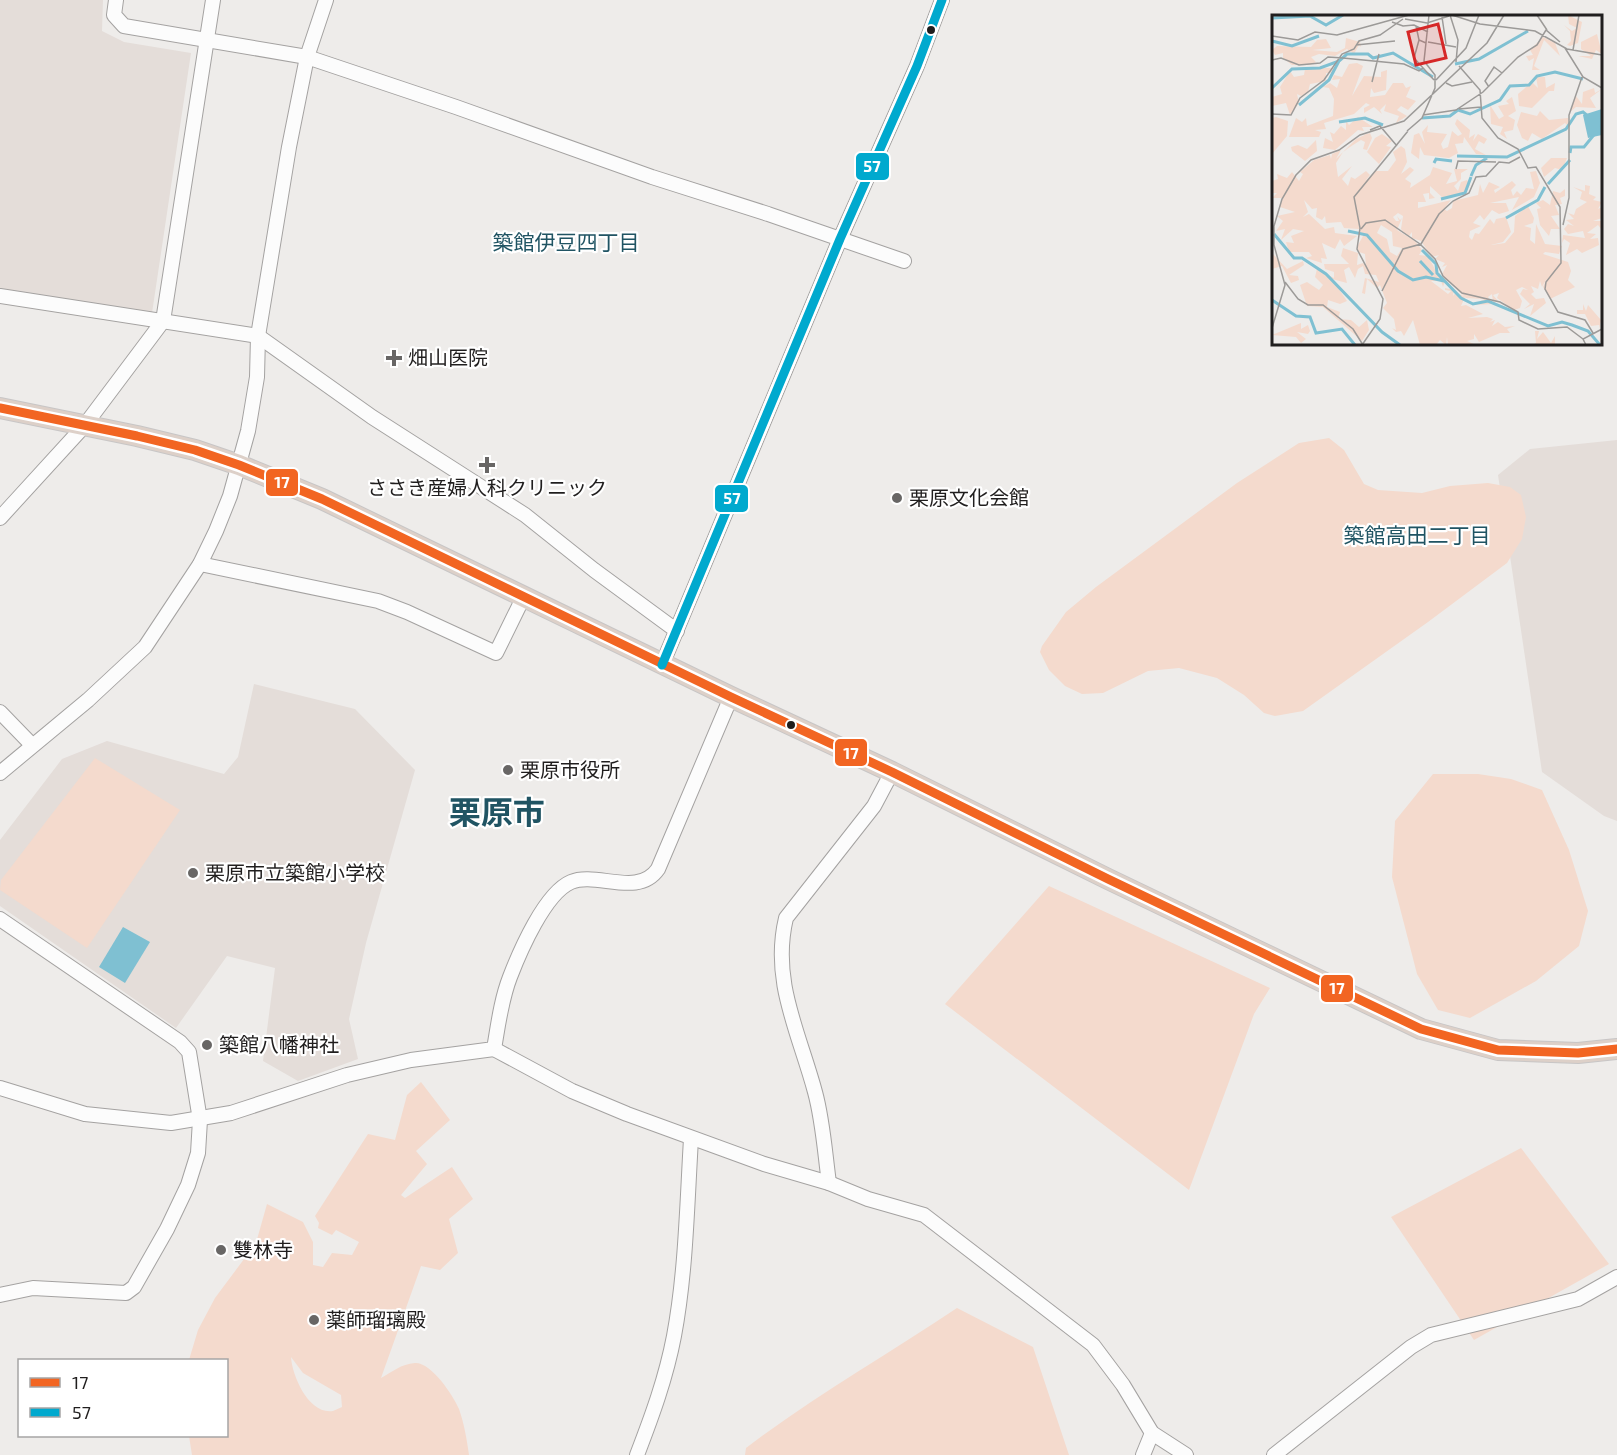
<svg xmlns="http://www.w3.org/2000/svg" width="1617" height="1455" viewBox="0 0 1617 1455" font-family="'Exo 2','Noto Sans JP',sans-serif">
  <style>
    .built { fill: #e4ddd9 }
    .green { fill: #f4dacd; fill-rule: evenodd }
    .water { fill: #7fc0d2 }
    .lines { fill: none; stroke-linecap: round; stroke-linejoin: round }
    .minor-casing { stroke: #a4a2a1; stroke-width: 16 }
    .highway-casing { stroke: #c8c6c6; stroke-width: 22 }
    .minor { stroke: #fcfcfc; stroke-width: 14 }
    .highway { stroke: #ddd0c8; stroke-width: 20 }
    .bus-1-casing { stroke: #fff; stroke-width: 14 }
    .bus-2-casing { stroke: #fff; stroke-width: 14 }
    .bus-1 { stroke: #f26522; stroke-width: 9 }
    .bus-2 { stroke: #00a9ce; stroke-width: 9 }
    .bus-dot { fill: #201e1e; stroke: #fff; stroke-width: 2 }
    .poi-dot { fill: #686665; stroke: #fff; stroke-width: 2 }
    .labels { text-anchor: middle; stroke-width: 4.5; stroke-linejoin: round; paint-order: stroke }
    .poi-label { font-size: 20px; fill: #201e1e; stroke: #fff; text-anchor: start }
    .neighbourhood-label { font-size: 21px; fill: #205463; stroke: #fff }
    .town-label { font-size: 32px; font-weight: bold; fill: #205463; stroke: #fff }
    .inset-river { fill: none; stroke: #7fc0d2; stroke-width: 3 }
    .inset-road { fill: none; stroke: #9c9a98; stroke-width: 1.5 }
    .view { fill: #d62828; fill-opacity: 0.15; stroke: #d62828; stroke-width: 3 }
    .inset-edge { fill: none; stroke: #201e1e; stroke-width: 3 }
    .line-badge { stroke: #fff; stroke-width: 2 }
    .badge-label { font-size: 16px; text-anchor: middle; font-weight: bold; fill: #fff }
  </style>
  <rect width="100%" height="100%" fill="#eeecea"/>
  <!-- built -->
  <g class="built">
    <polygon points="0,0 103,0 102,31 124,42 191,53 152,313 0,289"/>
    <polygon points="1617,440 1617,821 1604,816 1542,772 1498,475 1530,449"/>
    <polygon points="254,684 355,709 415,770 366,943 349,1019 358,1059 298,1081 263,1061 275,968 227,956 176,1028 0,906 0,840 62,759 107,741 224,774 238,757"/>
  </g>
  <!-- green -->
  <g class="green">
    <polygon points="1329,438 1344,450 1364,484 1378,490 1422,493 1450,486 1488,483 1510,487 1521,495 1526,517 1522,539 1507,563 1428,622 1303,711 1275,716 1264,713 1244,695 1217,678 1179,668 1148,671 1103,693 1082,694 1065,686 1049,670 1040,652 1042,646 1066,612 1096,587 1237,483 1299,443"/>
    <polygon points="95,758 180,810 87,948 0,890 1,880"/>
    <polygon points="1433,774 1478,774 1511,779 1542,790 1569,850 1588,911 1579,946 1536,981 1470,1018 1438,1010 1417,974 1392,877 1395,821"/>
    <polygon points="1049,886 1270,988 1254,1014 1189,1190 945,1004"/>
    <path d="M421 1082 450 1120 416 1151 427 1164 401 1195 405 1198 452 1167 473 1199 449 1219 458 1253 440 1270 421 1266 381 1378C392 1372 401 1364 415 1363 431 1362 453 1395 459 1409 464 1423 467 1440 469 1455H192L189 1436H226V1360H189L198 1330 215 1298 256 1243 267 1204 303 1222 313 1242V1265L323 1267 332 1253 352 1255 359 1242 336 1230 332 1235 318 1228 319 1223 315 1216 368 1134 395 1140 407 1095ZM291 1357 303 1373 341 1395 342 1407C339 1408 336 1410 333 1411 309 1415 292 1376 291 1357Z"/>
    <polygon points="1521,1148 1609,1264 1474,1340 1391,1217"/>
    <path d="M957 1308 1033 1347 1069 1455H745L746 1448C813 1397 887 1355 957 1308Z"/>
  </g>
  <!-- water -->
  <polygon class="water" points="123,927 150,942 125,983 99,967"/>
  <g class="lines">
    <!-- minor casing -->
    <g class="minor-casing">
      <g id="minor">
        <polyline points="116,0 114,15 124,26 307,57 456,107 652,177 768,214 904,261"/>
        <polyline points="0,296 258,336 372,417 525,515 594,570 677,631"/>
        <polyline points="0,518 85,425 163,321 213,0"/>
        <polyline points="200,564 378,601 407,612 496,653 524,596"/>
        <polyline points="662,665 840,239 917,66 942,0"/>
        <polyline points="0,712 32,745"/>
        <polyline points="0,773 88,700 145,647 200,564 216,531 230,496 248,431 257,377 258,336 289,147 307,57 326,0"/>
        <polyline points="0,919 180,1042 189,1052 200,1120 198,1153 188,1185 167,1229 134,1287 126,1293 33,1288 0,1295"/>
        <polyline points="494,1049 572,1091 627,1114 764,1164 829,1183 868,1199 924,1215 1093,1345 1123,1385 1152,1433 1186,1455"/>
        <path d="M0 1088 85 1114 171 1123 231 1113 347 1075 411 1060 494 1049C498 1026 501 1000 510 977 520 951 545 893 571 882 596 871 638 898 658 869L731 697"/>
        <path d="M829 1183C825 1154 823 1121 815 1092 799 1032 771 981 786 918L874 806 892 772"/>
        <path d="M637 1455C652 1416 666 1378 674 1336 686 1272 687 1204 691 1139"/>
        <polyline points="1143,1455 1152,1433"/>
        <polyline points="1274,1455 1411,1347 1431,1335 1578,1299 1617,1277"/>
      </g>
    </g>
    <!-- highway casing -->
    <g class="highway-casing">
      <polyline id="highway" points="0,408 137,436 195,450 239,465 322,499 731,697 892,772 1108,879 1421,1029 1498,1050 1578,1053 1617,1049"/>
    </g>
    <!-- minor -->
    <use href="#minor" class="minor"/>
    <!-- highway -->
    <use href="#highway" class="highway"/>
    <!-- bus-1 casing -->
    <g class="bus-1-casing">
      <polyline id="bus-1" points="0,408 137,436 195,450 239,465 322,499 731,697 892,772 1108,879 1421,1029 1498,1050 1578,1053 1617,1049"/>
    </g>
    <!-- bus-2 casing -->
    <g class="bus-2-casing">
      <polyline id="bus-2" points="662,665 840,239 917,66 942,0"/>
    </g>
    <!-- bus-1 -->
    <use href="#bus-1" class="bus-1"/>
    <!-- bus-2 -->
    <use href="#bus-2" class="bus-2"/>
  </g>
  <!-- markers -->
  <g class="bus-dot">
    <circle cx="931" cy="30" r="5"/>
    <circle cx="791" cy="725" r="5"/>
  </g>
  <g class="poi-dot">
    <path d="M391 349h6v6h6v6h-6v6h-6v-6h-6v-6h6z"/>
    <path d="M484 456h6v6h6v6h-6v6h-6v-6h-6v-6h6z"/>
    <circle cx="897" cy="498" r="6"/>
    <circle cx="508" cy="770" r="6"/>
    <circle cx="193" cy="873" r="6"/>
    <circle cx="207" cy="1045" r="6"/>
    <circle cx="221" cy="1250" r="6"/>
    <circle cx="314" cy="1320" r="6"/>
  </g>
  <g class="labels">
    <!-- poi labels -->
    <g class="poi-label">
      <text x="408" y="365">畑山医院</text>
      <text x="487" y="495" text-anchor="middle">ささき産婦人科クリニック</text>
      <text x="909" y="505">栗原文化会館</text>
      <text x="520" y="777">栗原市役所</text>
      <text x="205" y="880">栗原市立築館小学校</text>
      <text x="219" y="1052">築館八幡神社</text>
      <text x="233" y="1257">雙林寺</text>
      <text x="326" y="1327">薬師瑠璃殿</text>
    </g>
    <!-- neighbourhood labels -->
    <g class="neighbourhood-label">
      <text x="566" y="250">築館伊豆四丁目</text>
      <text x="1417" y="543">築館高田二丁目</text>
    </g>
    <!-- town labels -->
    <g class="town-label">
      <text x="497" y="824">栗原市</text>
    </g>
  </g>
  <!-- overview -->
  <g transform="translate(1272 15)">
    <rect width="330" height="330" fill="#eeecea"/>
    <path d="M296 0 310 7 306 28 298 31 295 30 299 26 298 16 292 10 300 16 305 13 297 9ZM325 19 330 39 324 35 320 44 306 41H319L309 34V27ZM271 22 283 28 288 41 272 25 262 51 268 55H260L262 43 257 46 254 41 261 40 258 35ZM74 23 88 27 89 32 87 30 82 39 75 34 63 41 47 39 39 42 44 47 38 50H20L11 43V38L3 40 0 35 5 31 39 32 45 25 54 24 59 33 40 35 65 37 73 33ZM85 48 91 51 80 81 92 61 109 62V57L115 55 114 75 102 78 99 73 98 82 113 80 121 68H131L134 73 139 71 134 82 144 86 136 95 129 91 125 95 135 101 124 108 127 101 112 96 114 89 108 95 110 99 102 92 92 98V93L98 90 94 88 82 99 52 108 54 114 43 115 49 117 47 122H17L24 103 30 107 34 103 35 111 61 101 62 84 57 73 51 72 58 68 65 73 68 64 60 65 62 60 70 62 77 49ZM47 53H63L60 58H54V66L38 69 36 77 29 81 25 79 27 88 18 100 14 88 0 91V82L10 79 8 72 18 56 22 62 32 60 33 54ZM264 62H273L274 73 283 68 282 76H277L260 93 247 91 246 79 260 67 266 73ZM322 73 323 78 330 74 318 83 324 93 304 92 298 97 304 81 310 89 311 77ZM240 82 244 96 236 101 243 105 241 115 232 117 235 124 228 119 231 112 219 109 218 90 227 104 232 101 226 91 237 89 234 86ZM268 96 277 105 296 103V111L293 108 270 124 260 118 256 126 250 123 245 110 249 97 265 101ZM4 102 16 106 15 121 0 139V103ZM86 102 101 112H90L92 116 86 115 63 135 51 133 53 123 61 127 58 117 62 119 69 111 74 115V106L77 110ZM185 104 198 115 197 123 203 119 201 126 206 119 215 124 212 129 207 126 203 134 214 140 204 139 192 122 191 128 183 129 186 138 177 143 152 140 148 132 147 144 139 138 142 120 147 118 153 129 150 117 156 110 155 117 175 119 169 129 171 134 176 132 180 116 186 121 190 119 183 109ZM97 118 92 120 98 118 100 123 95 135 91 134 93 127 89 125 81 130 75 134 74 135 71 137 64 148 66 162 80 151 70 164 76 171 79 162 83 164 94 156 98 160 93 166 104 156H116L124 145 121 137 129 131 133 134 135 147 129 159 138 152 142 155 133 164 139 168 138 173 158 160 161 152 180 158 174 169 185 166 182 154H196L189 158V164L182 171 186 176 189 167 195 165 198 170 193 177 172 184 158 171V178L163 183 157 184V178L151 179 154 187H146V193L179 185 172 194 175 196 180 193 181 186 206 180 208 169 211 178 217 167 228 172 222 175 223 178 240 166 244 170 239 175 241 181 245 176 249 180 254 173 262 174 258 157 264 156 268 168 262 182 240 195 247 182 218 188H234L237 196 227 199 220 195 212 205 208 200 201 208 209 211 198 216 197 222 200 225 203 218 207 219 218 204 222 209 224 204 234 202 239 217 231 227 219 230 233 228 242 217 243 201 256 191 262 203 261 208 252 211 259 213 258 225 263 229 264 209 273 229 290 231 287 239 273 237 271 239 296 247 299 256 296 265 303 272 278 284 271 272 275 263 270 272 268 266 266 274 259 271 262 277 259 279 264 284 272 283 274 288 258 301 262 289 252 294 258 289 248 279 251 274 256 275 250 272 244 275 250 286 248 293 242 295 225 283 227 278 221 280 226 286 221 287 220 279 216 282 220 289 201 290 212 284 194 283 175 265 174 267 179 270V272L173 266 171 272 169 266H159L176 279 179 276 173 275V273L182 275 181 281 184 277 193 282 189 291 194 290 211 299 196 303 215 302 221 304 218 307 223 305 220 311 226 307 233 312 243 311 235 314 238 318H228L207 327 202 319V324L195 326 204 330H176L175 322 174 330 168 325 164 330H148L141 305 132 321 129 316 124 317 120 313 124 315 122 304 111 293 115 288 108 270 105 273 95 264 93 279 90 278 93 263 107 267 104 260 93 259 91 251 86 254 83 263 77 252 72 255 75 268 60 264 75 286 68 289 56 285 55 292 68 297 66 304 79 305 87 312 95 305 97 315 90 326 51 292 35 291 28 270 35 267 47 275 51 270 43 262 45 254 62 263V257L53 254 52 249H77L69 241 71 233 86 238 85 250 91 248 94 252 93 239 87 237 85 232 91 221 87 214 72 213 69 207 54 208 53 201 50 205 44 202 45 193 40 194 32 185 36 197 31 202 37 199 53 214 62 212 63 218 85 221 72 231 68 224 63 234 50 228 55 244 49 243 50 248 34 243 40 241 37 237H17L14 227 22 228 19 221 32 216 21 214 9 225 13 214 4 216 11 206 5 201 23 197 8 192 5 198 11 183H0L5 178H0V166L6 164 5 159 15 163 20 157 27 166 31 159 28 157 42 145 58 140 59 144 60 139 69 135 64 144 84 124ZM126 198 131 201 129 214 132 218 137 221 140 217V223L149 226 160 242 167 240 163 244 173 248 170 252 175 250 170 259 173 263 165 258 156 241 147 240 150 235 143 226 125 215 130 203 128 205 125 201 127 206H124L121 202ZM109 210 120 217 121 231 130 233 125 241 118 237 115 224 105 218ZM110 119 120 126 114 131 119 132 107 149 95 137 103 123ZM44 125 45 136 33 146 20 136 19 132 26 130 35 134ZM279 143H295L290 155 283 153 272 162 269 153ZM313 170 318 171 317 179 324 182 321 185 330 187 326 194 330 192V203L321 206H330V215L326 210 315 218 324 219 318 224 326 223 327 230 310 238 305 234 294 240 298 228 292 224 290 228 291 220 313 223 311 216 296 219 292 214 296 209 302 211 294 205 302 204 296 198 302 200 304 194 315 187 308 184 310 177 301 172 313 176ZM293 174V181L288 183 290 189 283 190 287 200 279 201 288 214H279L277 221 268 210 265 194 269 193 264 188 271 185 278 190 281 176 288 178ZM0 238 15 254 31 246 32 250 17 260 26 261 27 265 19 268 10 251 0 254ZM311 289 314 296 316 290 329 305 327 314V310L319 311 313 299H305V295H311ZM29 308V314L36 310 38 316 36 319 25 317 34 324 29 328 24 322 0 320ZM263 316H267L265 324 271 317 279 328 283 321V330H260L264 328Z" fill="#f4dacd" fill-rule="evenodd"/>
    <path d="M330 94V120L316 123 311 100Z" fill="#7fc0d2"/>
    <path class="inset-river" d="M38 1 54 10 71 0M0 3 38 1M0 26 20 31 47 21M67 46 75 39H96L101 43 121 38 161 62M183 49 207 44 256 16M0 73 20 54 48 53 67 46 57 65 27 90M150 103 178 101 186 95 198 99 228 85 238 71 257 70 265 61 283 57 311 64M67 107 93 103 111 110M298 138 299 132H312L330 110M185 141 235 142 294 114 304 99 311 97 317 102M162 148 164 144 180 146M199 161 204 150 215 143M276 169 298 145M169 184 193 178 199 162M234 203 266 185 273 172M76 216 95 220 126 256 141 265 154 262 172 266M2 219 22 243H30L54 259 110 317 128 330M150 235 164 249 165 258 189 283 201 289 216 286 276 311 290 307 300 310 316 316 328 330M148 246 161 260M0 285 24 301 38 302 44 318 70 314 83 330"/>
    <path class="inset-road" d="M147 0H168M178 0 186 25 184 47M180 0 208 9 263 16 295 34 330 40M265 0 275 15M170 2 174 29M133 4 155 8 177 1M120 7 131 11 142 10 156 17M144 11 147 25 154 28M0 21 26 25 43 17 65 20 137 0M147 25 142 43 162 65M156 27 184 32M84 30 123 26M293 33 311 62 330 73M301 35 307 0M0 45 9 43 27 50 48 48 56 42 71 43 132 49 147 56 151 53M187 51 208 75 210 103 226 123 246 134 256 153 264 152 288 192 289 248 274 267 273 274 286 297 313 305 321 318M164 65 194 33 207 0M100 67 107 39M174 68 180 71 200 67M217 72 213 66 222 52 230 58M187 94 209 92M0 99 19 100 28 83 52 65 70 39 82 34 87 26 108 20 131 4M151 100 184 95 211 77 246 42 265 30 274 15 288 27M98 115 108 111 125 131M135 116 150 103 163 73V60L152 46 157 0M184 154 186 146 224 147M291 210 297 183V100L310 62M89 214 94 208 113 205 148 229 163 244 171 261 190 278 228 287 246 297 247 305 266 314 295 312 311 324M13 267 26 284 36 290H51L81 314 91 330M110 276 131 234 149 229 167 199 181 186 197 178 204 162 214 161 227 147 237 148 248 142M0 313 13 270 2 230V211L10 184 24 160 39 145 67 135 88 120 132 106 215 28 232 0M90 330 108 304 111 284 85 234 88 213 82 182 136 116M314 330 311 324 330 314"/>
    <path class="view" d="M166 9 174 43 144 50 136 17Z"/>
    <rect width="330" height="330" class="inset-edge"/>
  </g>
  <g class="line-badge">
    <rect x="855" y="152" width="35" height="29" rx="6" fill="#00a9ce"/>
    <rect x="265" y="468" width="34" height="29" rx="6" fill="#f26522"/>
    <rect x="714" y="484" width="35" height="29" rx="6" fill="#00a9ce"/>
    <rect x="834" y="738" width="34" height="29" rx="6" fill="#f26522"/>
    <rect x="1320" y="974" width="34" height="29" rx="6" fill="#f26522"/>
  </g>
  <g class="badge-label">
    <text x="872" y="172">57</text>
    <text x="282" y="488">17</text>
    <text x="732" y="504">57</text>
    <text x="851" y="759">17</text>
    <text x="1337" y="994">17</text>
  </g>
  <!-- legend -->
  <rect x="18" y="1359" width="210" height="78" fill="#ffffff" stroke="#a6a5a5" stroke-width="1.5"/>
  <rect x="30" y="1378" width="30" height="9" fill="#f26522" stroke="#a6a5a5" stroke-width="1.5"/>
  <text x="72" y="1389" font-size="18" fill="#201e1e">17</text>
  <rect x="30" y="1408" width="30" height="9" fill="#00a9ce" stroke="#a6a5a5" stroke-width="1.5"/>
  <text x="72" y="1419" font-size="18" fill="#201e1e">57</text>
</svg>
